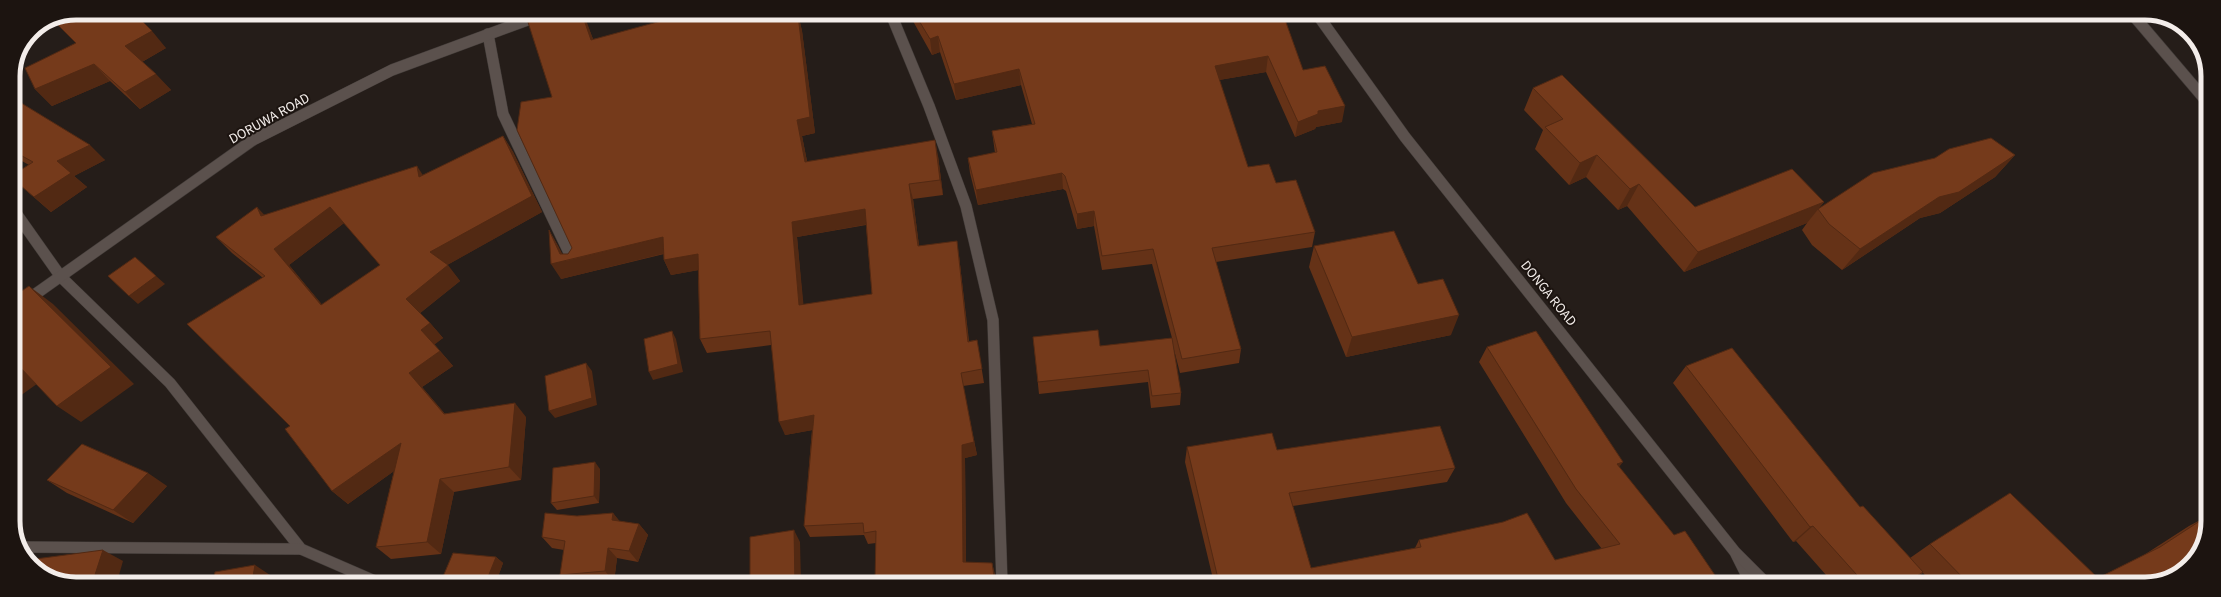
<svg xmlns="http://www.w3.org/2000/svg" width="2221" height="597" viewBox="0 0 2221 597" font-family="'Source Sans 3',sans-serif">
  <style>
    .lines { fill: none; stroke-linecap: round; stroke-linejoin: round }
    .minor-casing { stroke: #403a37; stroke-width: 12 }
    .tertiary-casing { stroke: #403a37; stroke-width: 12 }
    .minor { stroke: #5b514d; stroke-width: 11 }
    .tertiary { stroke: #5b514d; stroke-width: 11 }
    .wall { fill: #653217; fill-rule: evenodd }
    .shaded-wall { fill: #522913 }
    .building { fill: #753a1b; stroke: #522913; fill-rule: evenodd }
    .labels { text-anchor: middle; stroke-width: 4; stroke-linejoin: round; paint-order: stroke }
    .street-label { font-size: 14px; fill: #f3edea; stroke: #1c1410 }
    .rim { fill: none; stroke: #f3edea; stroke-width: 5 }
  </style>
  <rect width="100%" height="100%" fill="#251d19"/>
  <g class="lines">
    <!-- minor casing -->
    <g class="minor-casing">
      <g id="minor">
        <polyline points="891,14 929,106 966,206 993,320 1002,583"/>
        <polyline points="2133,15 2208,103"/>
        <polyline points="488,34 503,114 574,263"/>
        <polyline points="13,209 61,277 170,383 301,549 377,582"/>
        <polyline points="13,310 253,140 392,70 541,15"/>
        <polyline points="22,547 301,549"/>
        <polyline points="1736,554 1751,584"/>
      </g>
    </g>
    <!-- tertiary casing -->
    <g class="tertiary-casing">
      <polyline id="tertiary" points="1317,14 1405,137 1735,552 1767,584"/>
    </g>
    <!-- minor -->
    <use href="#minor" class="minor"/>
    <!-- tertiary -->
    <use href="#tertiary" class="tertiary"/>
  </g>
  <!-- wall -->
  <g class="wall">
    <path d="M535 13 583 14 593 39 799 18 802 31 815 133 802 136 807 161 938 156 943 195 913 199 919 246 959 256 969 341 977 340 984 383 963 386 977 455 965 458 966 563H992L996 583H875L876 543 868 544 864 535 810 537 804 526 812 430 785 435 771 345 707 353 700 339 698 270 671 275 664 260V254L561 279 549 230 558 246 562 254H568L572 248 552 97ZM866 225 872 294 803 305 797 237Z"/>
    <polygon points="909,14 1283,14 1303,70 1342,122 1316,127 1315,129 1295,137 1266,72 1219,80 1248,167 1276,183 1315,232 1312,247 1216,262 1241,349 1239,363 1180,373 1172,342 1181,393 1180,405 1151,408 1148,382 1039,394 1033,337 1100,346 1172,338 1152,264 1102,270 1094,226 1077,229 1066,191 1063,189 978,205 970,173 968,158 995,153 992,131 1032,124 1021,85 956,100 940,52 932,55"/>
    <polygon points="55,22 166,48 142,62 171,90 140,109 110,81 52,106 35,89 76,43"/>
    <polygon points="1533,88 1695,207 1824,202 1818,209 2015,155 1995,177 1940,213 1920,218 1842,270 1812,245 1802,230 1807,223 1684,272 1627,206 1618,210 1586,177 1569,185 1535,149 1543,130 1524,110"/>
    <polygon points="13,98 105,160 74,176 87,187 51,212 13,179 29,165 13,156"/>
    <path d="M503 136 513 152 542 212 447 265 460 281 420 313 430 323 443 338 434 344 453 366 422 387 445 414 526 417 521 480 454 492 441 554 391 559 376 547 394 471 348 504 332 491 290 426 263 278 232 253 216 237 265 215 423 175ZM344 223 380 265 322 305 289 265Z"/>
    <polygon points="1314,246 1418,284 1451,335 1346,357 1309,267"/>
    <polygon points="1487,347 1619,467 1674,535 1721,584 1214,583 1185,462 1187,447 1277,450 1455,468 1447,482 1293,506 1311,568 1415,548 1419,540 1555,560 1602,549 1566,503 1479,362"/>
    <polygon points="1686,366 1860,507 1910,558 1930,544 2098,578 2144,555 2189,526 2206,517 2206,537 2146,584 1933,584 1923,573 1907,584 1834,584 1796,541 1793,542 1673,383"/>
    <polygon points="600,469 599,503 557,510 551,503"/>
    <polygon points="47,480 167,486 133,523 67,493"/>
    <polygon points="613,513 619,521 639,524 648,535 638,562 617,558 614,582 567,582 560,575 564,550 552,548 542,537 577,516"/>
    <polygon points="496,557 503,563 496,582 445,582 442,579"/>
  </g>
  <!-- shaded-wall -->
  <g class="shaded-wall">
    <polygon points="582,14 583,14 585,17 599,56 591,40"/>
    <polygon points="796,14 798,14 802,31 815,133 802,136 810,177 805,162 797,120"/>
    <polygon points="152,31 166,48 140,63 125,46"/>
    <polygon points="938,36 940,52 932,55 930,39"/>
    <polygon points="1268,56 1266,72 1213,81 1215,66"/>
    <polygon points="94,64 110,81 52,106 35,89"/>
    <polygon points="1019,69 1021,85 956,100 954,84"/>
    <polygon points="156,74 171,90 140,109 125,92"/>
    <polygon points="1345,106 1342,122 1316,127 1315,129 1295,137 1298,122 1318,111"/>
    <polygon points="503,136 513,152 542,212 442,268 430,252"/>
    <polygon points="935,140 938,156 943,195 940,180"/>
    <polygon points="90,145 105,160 74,176 87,187 51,212 34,197 57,161"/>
    <polygon points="1597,155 1586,177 1569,185 1580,163"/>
    <polygon points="2015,155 1995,177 1940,213 1920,218 1842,270 1860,249 1939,197"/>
    <polygon points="417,166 428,183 419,177"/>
    <polygon points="1062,173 1063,189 978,205 976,190"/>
    <polygon points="909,184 913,199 921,261 918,246"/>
    <polygon points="1639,184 1627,206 1618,210 1630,189"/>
    <polygon points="1824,202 1807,223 1684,272 1698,252"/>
    <polygon points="257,207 272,223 261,216"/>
    <polygon points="330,207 344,223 289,265 335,320 321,305 274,249"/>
    <polygon points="865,209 869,224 797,237 805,320 799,305 792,222"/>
    <polygon points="1094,211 1094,226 1077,229 1077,214"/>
    <polygon points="549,230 558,246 566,261 663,237 670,252 561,279 551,264 560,254"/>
    <polygon points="957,241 959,256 970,356 968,342"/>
    <polygon points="13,254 19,267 13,270"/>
    <polygon points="698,254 705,269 671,275 664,260"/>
    <polygon points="448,265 460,281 419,314 406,299"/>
    <polygon points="156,276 165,284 138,304 129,296"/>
    <polygon points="29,286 53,304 134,384 81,422 57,406"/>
    <polygon points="1459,315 1451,335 1346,357 1352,337"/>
    <polygon points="430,323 443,338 434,345 421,330"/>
    <polygon points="672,331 676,339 683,372 653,380 649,372"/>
    <polygon points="440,351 453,366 422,387 457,428 444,414 409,373"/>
    <polygon points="586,363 592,371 597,405 555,418 549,411"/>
    <polygon points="17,364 41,381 13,401 13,367"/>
    <polygon points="515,403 526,417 521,480 509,467"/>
    <polygon points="814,415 819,429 785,435 779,422"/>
    <polygon points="974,442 977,455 965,458 966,574 963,562 962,445"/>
    <polygon points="401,443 415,456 348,504 332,491"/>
    <polygon points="595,462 600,469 599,503 594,496"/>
    <polygon points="1623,462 1612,476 1617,464"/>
    <polygon points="148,473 167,486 133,523 113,510"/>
    <polygon points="440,479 454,492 441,554 427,542"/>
    <polygon points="613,513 622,524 612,520"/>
    <polygon points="639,524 648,535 638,562 629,551"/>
    <polygon points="1813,526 1796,541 1793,542 1810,527"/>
    <polygon points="794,530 800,542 801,583 795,583"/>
    <polygon points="608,548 617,558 614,582 605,571"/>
    <polygon points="103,550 123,561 117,582 95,582 93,581"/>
    <polygon points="496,557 503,563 496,582 486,582"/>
    <polygon points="992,563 995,574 996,583 993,583"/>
    <polygon points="255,565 270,575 269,582 252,582"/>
    <polygon points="1923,572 1907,584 1905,584"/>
  </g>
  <!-- building -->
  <g class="building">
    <polygon points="76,13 134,13 152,31 125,46 156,74 125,92 94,64 35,89 25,68 76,43 55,22"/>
    <path d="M535 13 582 14 591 40 672 18V14H796V15H798L810 117 797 120 805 162 935 140 940 180 909 184 918 246 957 241 968 342 977 340 982 369 961 373 974 442 962 445 963 562 992 563 994 576 993 583H875L876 531 864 533 863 523 804 526 814 415 779 422 770 331 700 339 698 254 664 260 663 237 551 264 549 230 560 254H568L572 248 517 130 521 102 552 97 526 16ZM865 209 872 294 799 305 792 222Z"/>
    <polygon points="915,14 1283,14 1303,70 1325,66 1345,106 1318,111 1318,114 1298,122 1268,56 1215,66 1248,167 1269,164 1276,183 1296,180 1315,232 1212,248 1241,349 1182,359 1153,249 1102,256 1094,211 1077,214 1065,176 1062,173 976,190 968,158 997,152 992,131 1035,124 1019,69 954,84 938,36 930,39"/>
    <polygon points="1562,75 1695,207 1792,169 1824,202 1698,252 1639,184 1630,189 1597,155 1580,163 1545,127 1563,119 1533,88"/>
    <polygon points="13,98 90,145 57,161 71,173 34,197 13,179 13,175 33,162 13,151"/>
    <path d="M503 136 532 196 430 252 448 265 406 299 430 323 421 330 440 351 409 373 444 414 515 403 509 467 440 479 427 542 376 547 401 443 332 491 285 429 290 426 187 324 265 276 216 237 257 207 261 216 417 166 419 177ZM330 207 380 265 321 305 274 249Z"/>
    <polygon points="1991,138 2015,155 1959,192 1939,197 1860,249 1829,224 1818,209 1873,173 1935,158 1949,149"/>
    <polygon points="1394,231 1418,284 1443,279 1459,315 1352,337 1314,246"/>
    <polygon points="135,257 156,276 129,296 108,276"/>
    <polygon points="29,286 111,367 57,406 17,364 13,367 13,297"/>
    <polygon points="1098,330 1100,346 1172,338 1181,393 1152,396 1148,370 1038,382 1033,337"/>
    <polygon points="672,331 678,364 649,372 644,339"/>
    <polygon points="1536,331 1623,462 1617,464 1674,535 1685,531 1721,584 1219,583 1187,447 1272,433 1277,450 1440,426 1455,468 1289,493 1311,568 1421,547 1419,540 1503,522 1527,513 1555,560 1620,544 1576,489 1487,347"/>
    <polygon points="1732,348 1860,507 1863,506 1923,572 1905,584 1865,584 1813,526 1810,527 1686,366"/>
    <polygon points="586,363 592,398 549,411 545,376"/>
    <polygon points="82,444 148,473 113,510 47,480"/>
    <polygon points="595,462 594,496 551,503 553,468"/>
    <polygon points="2010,493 2098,578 2160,547 2206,517 2206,537 2184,571 2146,584 1969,584 1930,544"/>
    <polygon points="545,513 577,516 613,513 612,520 639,524 629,551 608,548 605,571 560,575 565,541 542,537"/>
    <polygon points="794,530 795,583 750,583 750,537"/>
    <polygon points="103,550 93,581 87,582 60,582 28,562 28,560"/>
    <polygon points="453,553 496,557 486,582 472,582 442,579"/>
    <polygon points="255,565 252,582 213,582 215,572"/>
  </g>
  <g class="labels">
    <!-- street labels -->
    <g class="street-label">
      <text transform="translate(269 118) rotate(-29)" y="5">DORUWA ROAD</text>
      <text transform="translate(1549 293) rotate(51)" y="5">DONGA ROAD</text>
    </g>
  </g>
  <!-- crop -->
  <path d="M0 0H2221V597H0ZM76 20H2145A56 56 0 0 1 2201 76V521A56 56 0 0 1 2145 577H76A56 56 0 0 1 20 521V76A56 56 0 0 1 76 20Z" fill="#1c1410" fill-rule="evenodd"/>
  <path class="rim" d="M76 20H2145A56 56 0 0 1 2201 76V521A56 56 0 0 1 2145 577H76A56 56 0 0 1 20 521V76A56 56 0 0 1 76 20Z"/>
</svg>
